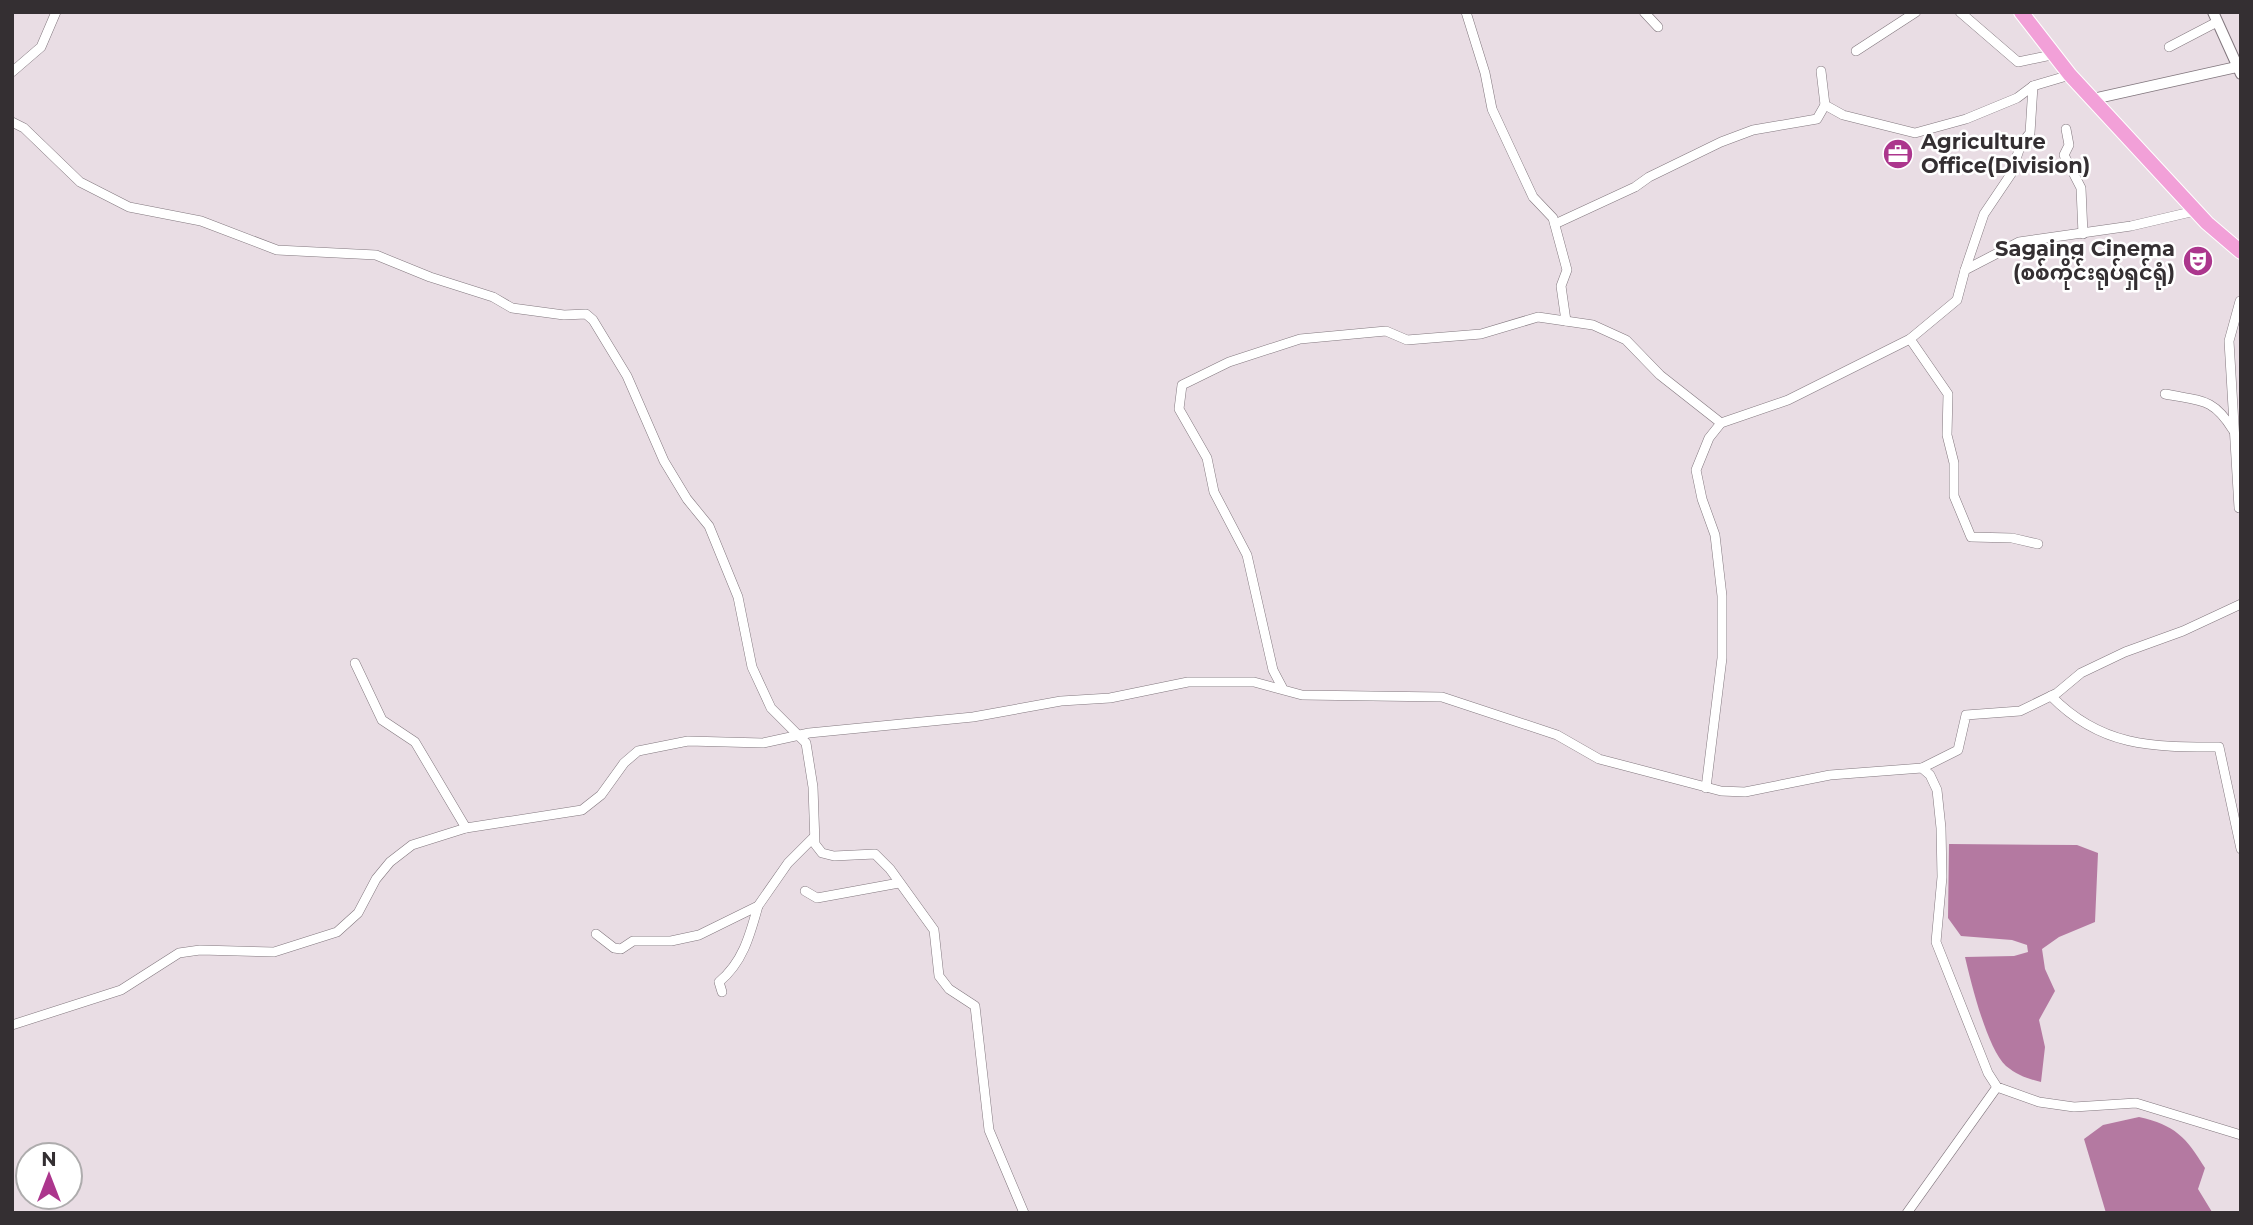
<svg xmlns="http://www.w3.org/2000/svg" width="2253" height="1225" viewBox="0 0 2253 1225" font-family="Montserrat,'Noto Sans Myanmar',sans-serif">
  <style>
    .water { fill: #b479a1 }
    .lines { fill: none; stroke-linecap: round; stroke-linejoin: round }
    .minor-casing { stroke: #82777e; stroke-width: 10 }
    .tertiary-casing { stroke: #82777e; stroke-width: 12 }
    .trunk-casing { stroke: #fff; stroke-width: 16 }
    .minor { stroke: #fff; stroke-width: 9 }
    .tertiary { stroke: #fff; stroke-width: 10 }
    .trunk { stroke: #f2a0d8; stroke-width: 14 }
    .labels { text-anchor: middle; stroke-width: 5; stroke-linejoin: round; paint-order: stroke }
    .poi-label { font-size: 21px; font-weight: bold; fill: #342f32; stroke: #fff; text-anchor: start }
  </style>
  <rect width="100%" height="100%" fill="#e9dde4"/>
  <!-- water -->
  <g class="water">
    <path d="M1949 844 2077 845 2098 853 2095 922 2059 937 2042 949 2045 969 2055 991 2039 1020 2045 1047 2041 1082C2028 1079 2017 1075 2006 1066 1987 1048 1971 983 1965 957L2014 956 2028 952 2027 945 2012 940 1961 936 1948 918Z"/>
    <path d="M2139 1117C2175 1125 2186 1137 2205 1168L2198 1189 2212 1212 2106 1213 2084 1139 2103 1125Z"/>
  </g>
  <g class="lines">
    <!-- minor casing -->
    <g class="minor-casing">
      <g id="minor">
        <polyline points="1466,12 1485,73 1492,109 1533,197 1553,218 1567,270 1561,286 1566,321"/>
        <polyline points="1644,12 1658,27"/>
        <polyline points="1960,12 2018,62 2056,54"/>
        <polyline points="2169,47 2217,22"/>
        <polyline points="1856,51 1916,12"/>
        <polyline points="1821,71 1825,105 1843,115 1915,133 1966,119 2017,98 2033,86 2070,75"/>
        <polyline points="12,72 41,47 56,12"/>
        <polyline points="12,122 24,128 80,182 129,207 201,221 277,250 376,255 430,277 493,297 512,308 564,315 586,314 593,320 627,376 664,461 687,499 709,526 738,597 752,667 771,708 806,743 813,787 815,844 822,853 834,856 875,854 890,869 934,930 939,976 949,989 975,1006 989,1130 1024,1213"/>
        <polyline points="2066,129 2069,145 2064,155 2081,188 2083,234"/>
        <polyline points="1555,224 1635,187 1649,177 1721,142 1753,130 1817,119 1825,105"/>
        <polyline points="1965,270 1984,214 2011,174 2021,144 2030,133 2033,86"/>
        <polyline points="1910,339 1948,394 1947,435 1954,463 1954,496 1971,537 2012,538 2038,544"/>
        <path d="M2165 394C2200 401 2213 397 2233 430"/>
        <polyline points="2239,508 2229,341 2240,301"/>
        <polyline points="355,663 382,720 415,742 466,828"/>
        <polyline points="1282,687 1273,670 1247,555 1214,492 1207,458 1179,409 1182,385 1229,362 1300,339 1386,331 1407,340 1481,334 1538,317 1593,325 1626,340 1660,375 1721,423"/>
        <path d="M2051 696C2101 747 2151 747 2219 747L2241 849"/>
        <polyline points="1922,768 1958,750 1966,715 2020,711 2057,693 2081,673 2125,652 2183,631 2241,604"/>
        <polyline points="1706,788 1722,658 1722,596 1715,535 1702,499 1696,470 1709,438 1721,423 1788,400 1910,339 1957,300 1965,270 2019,242 2131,226 2195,211"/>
        <polyline points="805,891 817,898 899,883"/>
        <polyline points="596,934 614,948 621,949 633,941 671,941 699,935 758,906 788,863 814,837"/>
        <path d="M722 992 719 982C743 962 750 935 758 906"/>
        <polyline points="12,1025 121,990 179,953 200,950 274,952 337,932 358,913 376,879 390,862 412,845 466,828 582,810 601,795 624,763 638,751 688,741 763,743 809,733 973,717 1061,701 1110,698 1188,682 1254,682 1302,695 1442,697 1557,735 1599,759 1721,791 1745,792 1830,775 1922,768 1930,775 1937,790 1941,828 1942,877 1936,942 1988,1073 1997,1087 2039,1102 2074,1107 2136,1103 2241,1135"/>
        <polyline points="1907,1213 1997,1087"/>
      </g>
    </g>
    <!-- tertiary casing -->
    <g class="tertiary-casing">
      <g id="tertiary">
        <polyline points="2213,12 2241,74"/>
        <polyline points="2093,99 2241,66"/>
      </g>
    </g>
    <!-- trunk casing -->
    <g class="trunk-casing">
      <polyline id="trunk" points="2021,12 2070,75 2207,223 2241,252"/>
    </g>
    <!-- minor -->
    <use href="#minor" class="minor"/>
    <!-- tertiary -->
    <use href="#tertiary" class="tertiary"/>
    <!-- trunk -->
    <use href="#trunk" class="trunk"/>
  </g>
  <!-- icons -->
  <defs>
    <g id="office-disc" transform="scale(1.575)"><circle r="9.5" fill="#ac368d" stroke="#fff"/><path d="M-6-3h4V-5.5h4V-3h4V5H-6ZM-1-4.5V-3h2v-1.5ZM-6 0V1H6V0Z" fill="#fff"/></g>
    <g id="theatre-disc" transform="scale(1.575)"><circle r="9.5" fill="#ac368d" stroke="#fff"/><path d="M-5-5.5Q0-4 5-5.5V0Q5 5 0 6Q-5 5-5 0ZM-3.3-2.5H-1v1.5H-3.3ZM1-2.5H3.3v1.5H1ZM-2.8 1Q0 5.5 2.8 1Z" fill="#fff"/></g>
  </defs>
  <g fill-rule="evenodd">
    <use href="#office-disc" x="1898" y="154"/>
    <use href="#theatre-disc" x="2198" y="261"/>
  </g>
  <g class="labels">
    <!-- poi labels -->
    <g class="poi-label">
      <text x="1921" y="149">Agriculture<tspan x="1921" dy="24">Office(Division)</tspan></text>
      <text x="2175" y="256" text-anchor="end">Sagaing Cinema<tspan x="2175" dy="24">(စစ်ကိုင်းရုပ်ရှင်ရုံ)</tspan></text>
    </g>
  </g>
  <!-- border -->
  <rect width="2253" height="1225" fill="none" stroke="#342f32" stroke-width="28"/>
  <!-- north arrow -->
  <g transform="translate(49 1176)"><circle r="33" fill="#ffffff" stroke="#aeacad" stroke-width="2"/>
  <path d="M0-5L12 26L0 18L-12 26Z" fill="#ac368d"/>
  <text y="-10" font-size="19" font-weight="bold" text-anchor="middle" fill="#342f32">N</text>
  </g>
</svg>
